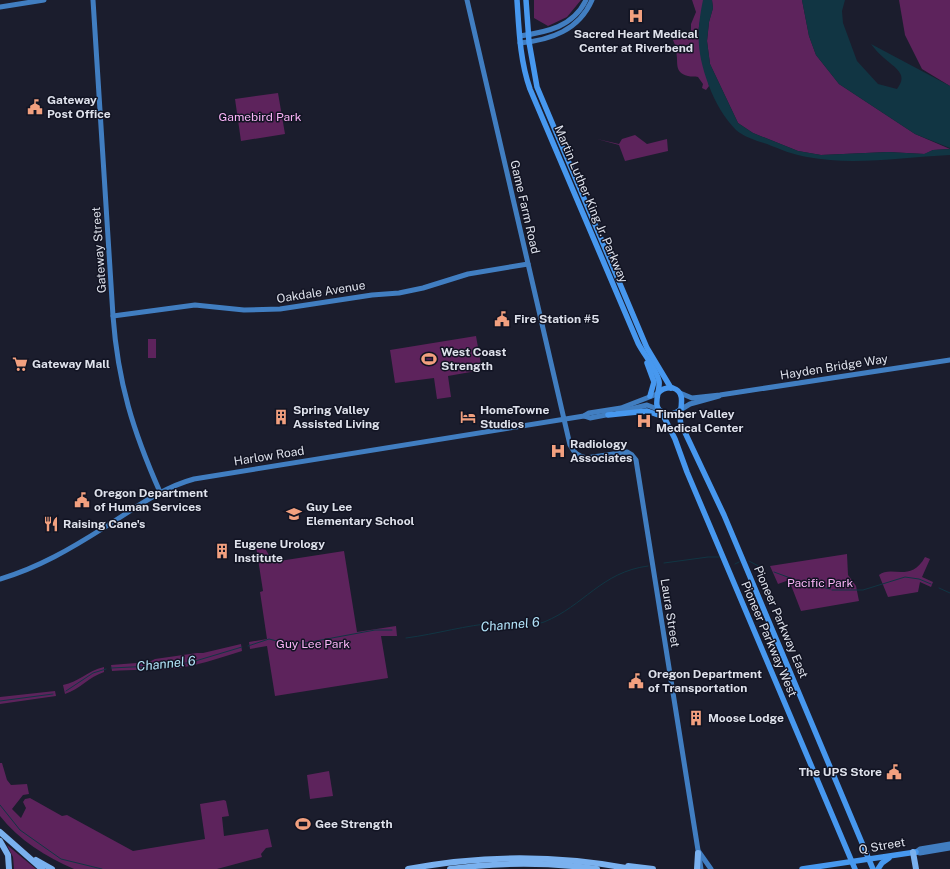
<svg xmlns="http://www.w3.org/2000/svg" width="950" height="869" viewBox="0 0 950 869" font-family="'Public Sans',sans-serif">
  <style>
    .green { fill: #5d235c }
    .water { fill: #113543 }
    .lines { fill: none; stroke-linecap: round; stroke-linejoin: round }
    .stream { stroke: #113543; stroke-width: 1 }
    .secondary { stroke: #417ec1; stroke-width: 5 }
    .primary { stroke: #4798ef; stroke-width: 5.5 }
    .highway { stroke: #7ab1ef; stroke-width: 6 }
    .labels { text-anchor: middle; stroke-width: 3; stroke-linejoin: round; paint-order: stroke }
    .poi-label { font-size: 12px; font-weight: bold; fill: #dee1eb; stroke: #121423; text-anchor: start }
    .park-label { font-size: 12px; fill: #fab4f7; stroke: #121423 }
    .street-label { font-size: 12px; fill: #dee1eb; stroke: #121423 }
    .water-label { font-size: 13px; font-style: italic; fill: #b1e2f8; stroke: #121423 }
  </style>
  <rect width="100%" height="100%" fill="#1b1d2d"/>
  <!-- green -->
  <g class="green">
    <polygon points="534,0 581,0 567,17 548,26 534,18"/>
    <path d="M692 0H704L698 32 709 86 706 90 702 88 703 84 698 77C695 76 691 77 688 76 673 72 679 62 676 52L673 50 675 45 673 40 678 39 677 36 684 33 688 40 691 38V24L696 12Z"/>
    <polygon points="712,0 802,0 809,36 816,55 839,84 915,134 950,149 933,150 925,154 888,152 821,155 798,151 753,133 738,123 710,64 707,41 709,22 713,8"/>
    <polygon points="899,0 950,0 950,86 922,69 905,35"/>
    <polygon points="278,93 285,134 241,141 235,99"/>
    <polygon points="635,135 647,144 667,139 668,151 625,161 615,180 625,161 619,145 597,139 619,144 622,139"/>
    <polygon points="476,336 482,370 448,376 451,397 437,399 434,378 395,383 390,350"/>
    <rect x="148" y="339" width="8" height="19"/>
    <polygon points="263,545 273,562 344,551 357,632 396,626 397,636 381,636 388,678 275,696 267,646 250,649 249,642 267,639 260,592 263,591 256,546"/>
    <polygon points="847,554 848,575 856,586 859,601 801,611 789,580 778,584 770,566"/>
    <path d="M925 557 930 559 922 577 933 582 931 587 920 582 918 592 888 597 879 575C891 565 911 583 925 557Z"/>
    <path d="M241 644 242 651C219 658 194 667 170 669 151 671 132 669 112 671L111 665 149 662 155 659 197 653H203Z"/>
    <path d="M104 667V672C89 677 80 689 65 694L63 685C79 682 87 671 104 667Z"/>
    <polygon points="55,691 56,696 0,704 0,697"/>
    <path d="M0 763H2L7 780 11 785 27 784 29 794 23 795 12 809 21 818 26 808 23 802 25 799 30 798 62 816 67 815 133 851 205 839 200 804 224 800 226 801 229 816 222 817 224 836 268 829 272 847 266 848 261 854 262 857 217 869H74C46 857 19 840 0 816Z"/>
    <polygon points="329,771 333,796 310,799 307,775"/>
    <polygon points="7,845 36,869 14,869 13,857"/>
  </g>
  <!-- water -->
  <g class="water">
    <path d="M703 0H712L713 8 709 22 707 41 710 64 738 123 753 133 798 151 821 155 888 152 924 154 933 150 950 149V155C903 157 854 166 807 157 794 155 779 149 767 144 757 141 744 137 736 130 724 118 715 102 709 86 697 54 696 34 703 0Z"/>
    <path d="M802 0H845L842 11 843 23 857 61 878 84 897 89C909 74 895 68 884 58 879 54 875 49 871 44L950 86V148L915 134 839 84 816 55 809 36Z"/>
  </g>
  <g class="lines">
    <!-- stream -->
    <g class="stream">
      <polyline points="749,561 764,569"/>
      <polyline points="664,563 708,557 719,557"/>
      <polyline points="735,564 739,562"/>
      <polyline points="774,572 804,583 830,589"/>
      <polyline points="939,588 950,593"/>
      <polyline points="832,590 863,590 905,577 919,579 931,584"/>
      <path d="M406 638C437 634 466 625 496 623 515 622 524 629 544 622 584 606 601 572 648 566"/>
      <polyline points="248,646 269,639 281,642 305,643 375,630 392,630"/>
      <polyline points="111,668 174,665 192,662 242,647"/>
      <polyline points="66,691 93,673 106,669"/>
      <polyline points="0,701 53,694"/>
      <polyline points="0,805 20,830 61,859 102,869"/>
    </g>
    <!-- secondary -->
    <g class="secondary">
      <path d="M93 0 113 316C118 383 133 431 160 492"/>
      <path d="M467 0 570 445C574 453 578 456 586 458L627 452 632 455 636 460 701 869"/>
      <polyline points="0,7 44,0"/>
      <path d="M520 36C547 32 573 27 586 0"/>
      <path d="M520 43C551 40 579 30 592 0"/>
      <polyline points="113,316 195,305 244,310 280,309 372,295 399,293 423,288 468,274 528,264"/>
      <polyline points="680,393 692,398 720,395 950,360"/>
      <polyline points="680,410 690,404 719,396"/>
      <polyline points="618,412 647,405 660,410"/>
      <polyline points="584,416 590,418 611,414"/>
      <path d="M0 579C38 568 72 548 105 527 134 509 161 488 194 479L584 416 589 413 621 408 657 394"/>
      <polyline points="699,852 711,869"/>
      <polyline points="916,852 920,849 950,844"/>
      <polyline points="916,852 920,853 950,848"/>
    </g>
    <!-- primary -->
    <g class="primary">
      <path d="M517 0C519 30 520 61 530 89L638 343C644 355 656 368 659 381 661 392 649 409 666 414 671 415 676 413 680 410"/>
      <polyline points="526,0 529,42 537,87 647,348 671,388"/>
      <polyline points="647,363 654,382 650,396"/>
      <path d="M658 393C662 389 667 387 673 388 689 393 677 413 681 424L724 515 873 869"/>
      <polyline points="661,411 675,439 687,472 855,869"/>
      <polyline points="608,415 647,411 664,417"/>
      <polyline points="802,869 916,852"/>
      <polyline points="878,869 882,863 889,858"/>
    </g>
    <!-- highway -->
    <g class="highway">
      <polyline points="0,832 42,869"/>
      <polyline points="0,841 8,855 9,869"/>
      <polyline points="913,852 916,869"/>
      <polyline points="36,860 52,869"/>
      <polyline points="628,866 653,869"/>
      <path d="M408 869C481 855 558 855 632 869"/>
      <path d="M450 869C499 862 549 862 597 869"/>
      <polyline points="697,869 698,853"/>
    </g>
  </g>
  <!-- icons -->
  <defs>
    <g id="hospital-bare" transform="scale(1.2)"><path d="M-5-5h3v3.5h4V-5h3V5h-3V1.5h-4V5h-3Z" fill="#f2a07f" stroke="#121423" stroke-width="2.5" paint-order="stroke"/></g>
    <g id="civic-bare" transform="scale(1.2)"><path d="M-.6-6.5H3V-4.5H.6V-3L4-1V1h2V6H-6V1h2V-1L-.6-3ZM-1.2 2.5V6h2.4V2.5Z" fill="#f2a07f" stroke="#121423" stroke-width="2.5" paint-order="stroke"/></g>
    <g id="stadium-bare" transform="scale(1.2)"><path d="M0-5a6.5 5 0 1 0 0 10a6.5 5 0 1 0 0-10ZM-3.5-1.8h7v3.6h-7Z" fill="#f2a07f" stroke="#121423" stroke-width="2.5" paint-order="stroke"/></g>
    <g id="supermarket-bare" transform="scale(1.2)"><path d="M-6-5.5h2.5l.6 2H6L4.5 2H-2.5L-4.4-4H-6ZM-1.5 3.2a1.3 1.3 0 1 0 .1 0ZM3 3.2a1.3 1.3 0 1 0 .1 0Z" fill="#f2a07f" stroke="#121423" stroke-width="2.5" paint-order="stroke"/></g>
    <g id="building-bare" transform="scale(1.2)"><path d="M-4-6H4V6H1V3H-1V6H-4ZM-2.5-4.3h1.7v1.8h-1.7ZM.8-4.3h1.7v1.8H.8ZM-2.5-1h1.7V.8h-1.7ZM.8-1h1.7V.8H.8Z" fill="#f2a07f" stroke="#121423" stroke-width="2.5" paint-order="stroke"/></g>
    <g id="hotel-bare" transform="scale(1.2)"><path d="M-6-4.5h1.5V1H6V5H4.5V3h-9V5H-6ZM-4 0a1.8 1.8 0 1 1 3.6 0ZM.5 0V-2.5h3Q6-2.5 6 0Z" fill="#f2a07f" stroke="#121423" stroke-width="2.5" paint-order="stroke"/></g>
    <g id="school-bare" transform="scale(1.2)"><path d="M0-5L7-2L0 1L-7-2ZM-4 1L0 2.5L4 1V4Q0 6-4 4Z" fill="#f2a07f" stroke="#121423" stroke-width="2.5" paint-order="stroke"/></g>
    <g id="restaurant-bare" transform="scale(1.2)"><path d="M-5-6h1v4h1v-4h1v4h1v-4h1v5L-1.5 .5V6h-2V.5L-5-1ZM5-6V6H3V1.5H1.5Q1.5-4 5-6Z" fill="#f2a07f" stroke="#121423" stroke-width="2.5" paint-order="stroke"/></g>
  </defs>
  <g fill-rule="evenodd">
    <use href="#hospital-bare" x="636" y="16"/>
    <use href="#civic-bare" x="35" y="107"/>
    <use href="#civic-bare" x="502" y="319"/>
    <use href="#stadium-bare" x="429" y="359"/>
    <use href="#supermarket-bare" x="20" y="364"/>
    <use href="#building-bare" x="281" y="417"/>
    <use href="#hotel-bare" x="468" y="417"/>
    <use href="#hospital-bare" x="644" y="421"/>
    <use href="#hospital-bare" x="558" y="451"/>
    <use href="#civic-bare" x="82" y="500"/>
    <use href="#school-bare" x="294" y="514"/>
    <use href="#restaurant-bare" x="51" y="524"/>
    <use href="#building-bare" x="222" y="551"/>
    <use href="#civic-bare" x="636" y="681"/>
    <use href="#building-bare" x="696" y="718"/>
    <use href="#civic-bare" x="894" y="772"/>
    <use href="#stadium-bare" x="303" y="824"/>
  </g>
  <g class="labels">
    <!-- poi labels -->
    <g class="poi-label">
      <text x="636" y="38" text-anchor="middle">Sacred Heart Medical<tspan x="636" dy="14">Center at Riverbend</tspan></text>
      <text x="47" y="104">Gateway<tspan x="47" dy="14">Post Office</tspan></text>
      <text x="514" y="323">Fire Station #5</text>
      <text x="441" y="356">West Coast<tspan x="441" dy="14">Strength</tspan></text>
      <text x="32" y="368">Gateway Mall</text>
      <text x="293" y="414">Spring Valley<tspan x="293" dy="14">Assisted Living</tspan></text>
      <text x="480" y="414">HomeTowne<tspan x="480" dy="14">Studios</tspan></text>
      <text x="656" y="418">Timber Valley<tspan x="656" dy="14">Medical Center</tspan></text>
      <text x="570" y="448">Radiology<tspan x="570" dy="14">Associates</tspan></text>
      <text x="94" y="497">Oregon Department<tspan x="94" dy="14">of Human Services</tspan></text>
      <text x="306" y="511">Guy Lee<tspan x="306" dy="14">Elementary School</tspan></text>
      <text x="63" y="528">Raising Cane's</text>
      <text x="234" y="548">Eugene Urology<tspan x="234" dy="14">Institute</tspan></text>
      <text x="648" y="678">Oregon Department<tspan x="648" dy="14">of Transportation</tspan></text>
      <text x="708" y="722">Moose Lodge</text>
      <text x="882" y="776" text-anchor="end">The UPS Store</text>
      <text x="315" y="828">Gee Strength</text>
    </g>
    <!-- park labels -->
    <g class="park-label">
      <text x="260" y="121">Gamebird Park</text>
      <text x="820" y="587">Pacific Park</text>
      <text x="313" y="648">Guy Lee Park</text>
    </g>
    <!-- street labels -->
    <g class="street-label">
      <text transform="translate(591 204) rotate(67)" y="4">Martin Luther King Jr. Parkway</text>
      <text transform="translate(525 207) rotate(77)" y="4">Game Farm Road</text>
      <text transform="translate(99 250) rotate(-94)" y="4">Gateway Street</text>
      <text transform="translate(321 292) rotate(-9)" y="4">Oakdale Avenue</text>
      <text transform="translate(834 367) rotate(-9)" y="4">Hayden Bridge Way</text>
      <text transform="translate(269 456) rotate(-9)" y="4">Harlow Road</text>
      <text transform="translate(670 613) rotate(81)" y="4">Laura Street</text>
      <text transform="translate(781 622) rotate(67)" y="4">Pioneer Parkway East</text>
      <text transform="translate(769 639) rotate(67)" y="4">Pioneer Parkway West</text>
      <text transform="translate(882 846) rotate(-10)" y="4">Q Street</text>
    </g>
    <!-- water labels -->
    <g class="water-label">
      <text transform="translate(510 624) rotate(-5)" y="5">Channel 6</text>
      <text transform="translate(166 663) rotate(-6)" y="5">Channel 6</text>
    </g>
  </g>
</svg>
